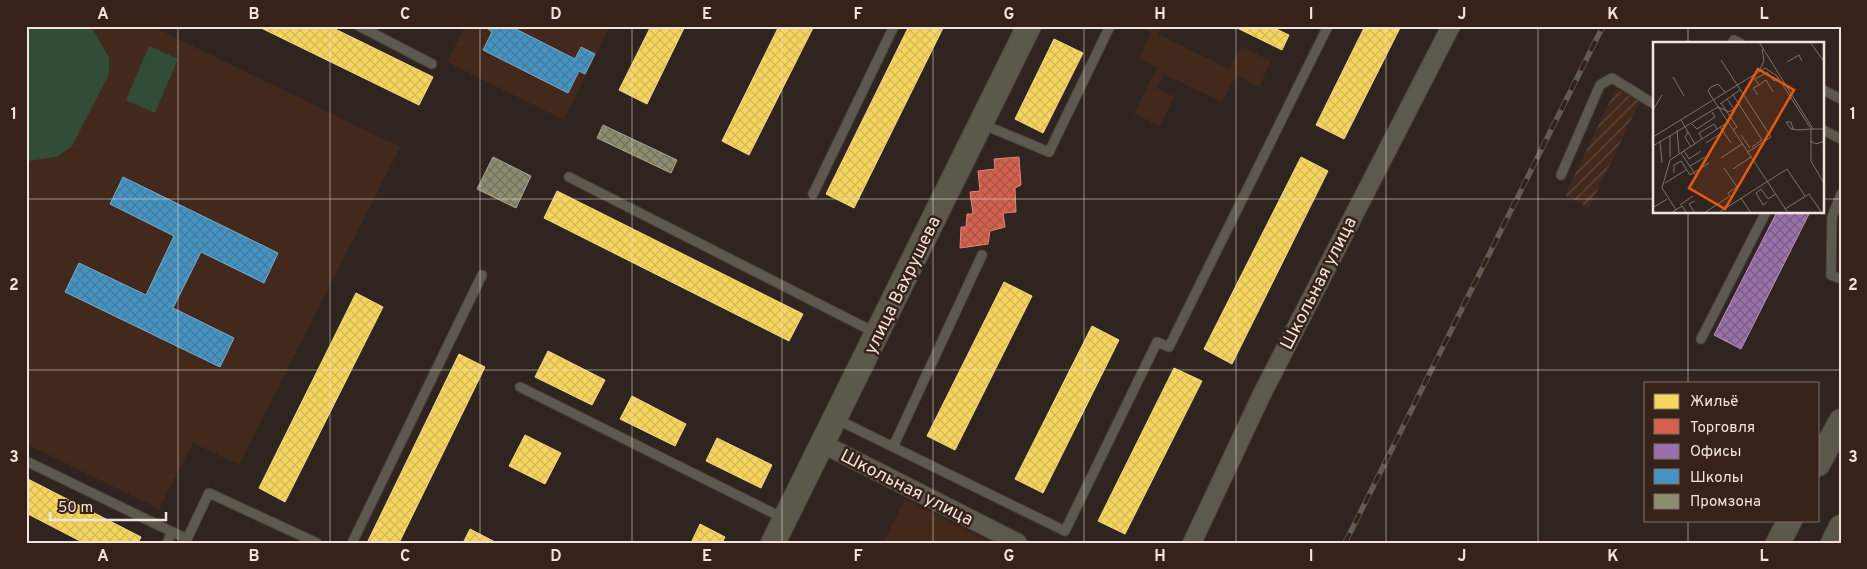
<svg xmlns="http://www.w3.org/2000/svg" width="1867" height="569" viewBox="0 0 1867 569" font-family="Overpass,sans-serif">
  <style>
    .built { fill: #42291c }
    .industrial { fill: url(#industrial-furrows) }
    .garden { fill: #324d37 }
    .homes { fill: url(#homes-cross-hatch); stroke: #f5da83 }
    .shops { fill: url(#shops-cross-hatch); stroke: #de8878 }
    .offices { fill: url(#offices-cross-hatch); stroke: #b493ba }
    .schools { fill: url(#schools-cross-hatch); stroke: #78abcb }
    .industry { fill: url(#industry-cross-hatch); stroke: #aba68f }
    .lines { fill: none; stroke-linecap: round; stroke-linejoin: round }
    .lane-casing { stroke: #49403b; stroke-width: 11 }
    .street-casing { stroke: #49403b; stroke-width: 20 }
    .secondary-casing { stroke: #49403b; stroke-width: 26 }
    .lane { stroke: #5e594f; stroke-width: 9 }
    .street { stroke: #5e594f; stroke-width: 18 }
    .secondary { stroke: #5c594c; stroke-width: 24 }
    .rail-casing { stroke: #615b54; stroke-width: 5.5 }
    .rail { stroke: #362218; stroke-width: 4; stroke-dasharray: 11; stroke-linecap: butt }
    .grid { fill: none; stroke: #f2e4dd; stroke-width: 1; stroke-opacity: 0.55 }
    .labels { text-anchor: middle; stroke-width: 5; stroke-linejoin: round; paint-order: stroke }
    .street-label { font-size: 18px; fill: #f2e4dd; stroke: #362218 }
    .inset-road { fill: none; stroke: #7d716b; stroke-width: 1 }
    .view { fill: #e8590c; fill-opacity: 0.15; stroke: #e8590c; stroke-width: 2.5 }
    .inset-edge { fill: none; stroke: #f2e4dd; stroke-width: 2.5 }
    .neatline { fill: none; stroke: #f2e4dd; stroke-width: 2 }
    .grid-label { font-size: 16px; text-anchor: middle; font-weight: bold; fill: #f2e4dd }
  </style>
  <defs>
    <pattern id="industrial-furrows" width="10" height="10" patternUnits="userSpaceOnUse" patternTransform="scale(1.25)"><rect width="10" height="10" fill="#42291c"/><path d="M-1 1l2-2M0 10L10 0M9 11l2-2" fill="none" stroke="#5e483d"/></pattern>
    <pattern id="homes-cross-hatch" width="8" height="8" patternUnits="userSpaceOnUse" patternTransform="scale(1.25)"><rect width="8" height="8" fill="#f6d55c"/><path d="M0 0l8 8M0 8l8-8" fill="none" stroke="#d3b857"/></pattern>
    <pattern id="shops-cross-hatch" width="8" height="8" patternUnits="userSpaceOnUse" patternTransform="scale(1.25)"><rect width="8" height="8" fill="#d6604d"/><path d="M0 0l8 8M0 8l8-8" fill="none" stroke="#a55649"/></pattern>
    <pattern id="offices-cross-hatch" width="8" height="8" patternUnits="userSpaceOnUse" patternTransform="scale(1.25)"><rect width="8" height="8" fill="#9970ab"/><path d="M0 0l8 8M0 8l8-8" fill="none" stroke="#795e81"/></pattern>
    <pattern id="schools-cross-hatch" width="8" height="8" patternUnits="userSpaceOnUse" patternTransform="scale(1.25)"><rect width="8" height="8" fill="#4393c3"/><path d="M0 0l8 8M0 8l8-8" fill="none" stroke="#457b9c"/></pattern>
    <pattern id="industry-cross-hatch" width="8" height="8" patternUnits="userSpaceOnUse" patternTransform="scale(1.25)"><rect width="8" height="8" fill="#8c8c6e"/><path d="M0 0l8 8M0 8l8-8" fill="none" stroke="#75735f"/></pattern>
  </defs>
  <rect width="100%" height="100%" fill="#2f241f"/>
  <!-- built -->
  <g class="built">
    <polygon points="26,26 152,26 400,147 239,465 193,443 159,509 26,444"/>
    <polygon points="465,26 610,26 564,120 447,62"/>
    <polygon points="1139,26 1161,26 1158,34 1229,69 1241,46 1271,61 1259,87 1236,75 1222,102 1164,74 1157,88 1174,97 1160,126 1134,114 1157,68 1139,58 1151,33"/>
    <polygon points="905,499 992,543 883,543"/>
  </g>
  <!-- industrial -->
  <polygon class="industrial" points="1616,89 1640,101 1589,208 1565,195"/>
  <!-- garden -->
  <g class="garden">
    <polygon points="28,26 84,26 94,31 109,58 109,74 72,146 56,157 28,161 26,160"/>
    <polygon points="149,46 178,59 155,113 126,100"/>
  </g>
  <!-- homes -->
  <g class="homes">
    <polygon points="257,26 329,26 433,77 419,105"/>
    <polygon points="651,26 685,26 647,104 619,90"/>
    <polygon points="779,26 814,26 749,155 722,141"/>
    <polygon points="909,26 944,26 854,208 826,194"/>
    <polygon points="1233,26 1270,26 1289,35 1282,50"/>
    <polygon points="1365,26 1401,26 1344,139 1316,125"/>
    <polygon points="1054,39 1083,53 1043,133 1015,119"/>
    <polygon points="1301,157 1328,171 1232,364 1204,349"/>
    <polygon points="557,191 803,314 789,341 544,218"/>
    <polygon points="1004,282 1032,296 955,450 927,436"/>
    <polygon points="356,293 383,307 285,502 259,488"/>
    <polygon points="1092,326 1119,340 1043,493 1015,479"/>
    <polygon points="548,351 605,380 592,405 535,377"/>
    <polygon points="459,354 485,367 399,543 367,543"/>
    <polygon points="1174,368 1202,381 1125,534 1098,521"/>
    <polygon points="632,396 686,424 675,446 620,419"/>
    <polygon points="525,435 561,453 545,484 509,466"/>
    <polygon points="717,438 772,465 761,488 706,461"/>
    <polygon points="26,478 141,537 138,543 84,543 26,513"/>
    <polygon points="700,524 725,537 722,543 691,543"/>
    <polygon points="470,529 497,543 463,543"/>
  </g>
  <!-- shops -->
  <polygon class="shops" points="1019,157 1021,185 1015,188 1016,212 1003,213 1005,227 990,231 988,244 960,248 961,227 966,227 967,214 973,214 970,192 980,191 978,171 995,169 994,159"/>
  <!-- offices -->
  <polygon class="offices" points="1777,212 1810,212 1741,349 1714,335"/>
  <!-- schools -->
  <g class="schools">
    <polygon points="489,26 510,26 575,59 581,47 595,54 585,74 579,71 568,93 483,50 492,32 488,29"/>
    <polygon points="123,177 278,253 264,283 201,252 173,308 234,338 220,367 65,292 79,263 146,295 174,236 110,204"/>
  </g>
  <!-- industry -->
  <g class="industry">
    <polygon points="603,125 677,160 671,173 597,138"/>
    <polygon points="493,157 531,176 516,208 477,189"/>
  </g>
  <g class="lines">
    <!-- lane casing -->
    <g class="lane-casing">
      <g id="lane">
        <polyline points="359,26 432,64"/>
        <polyline points="1732,44 1734,40 1741,44"/>
        <polyline points="1823,90 1841,99"/>
        <polyline points="982,124 1049,152 1110,26"/>
        <polyline points="1823,130 1841,139"/>
        <polyline points="1561,175 1600,85 1612,78 1654,104"/>
        <polyline points="569,177 876,333"/>
        <polyline points="813,194 894,26"/>
        <polyline points="1841,194 1832,217 1831,275 1841,279"/>
        <polyline points="1701,339 1766,212"/>
        <polyline points="520,387 785,519"/>
        <polyline points="836,419 1065,531 1157,342 1169,347 1328,26"/>
        <polyline points="893,447 982,255"/>
        <polyline points="26,461 187,539 209,493 317,543"/>
        <polyline points="167,543 172,532"/>
        <polyline points="352,543 482,275"/>
      </g>
    </g>
    <!-- street casing -->
    <g class="street-casing">
      <g id="street">
        <polyline points="823,444 1018,543"/>
        <polyline points="1192,543 1262,394 1451,26"/>
      </g>
    </g>
    <!-- secondary casing -->
    <g class="secondary-casing">
      <g id="secondary">
        <polyline points="1818,464 1841,421"/>
        <polyline points="773,543 1029,26"/>
        <polyline points="1778,543 1790,520"/>
        <polyline points="1833,543 1841,527"/>
      </g>
    </g>
    <!-- lane -->
    <use href="#lane" class="lane"/>
    <!-- street -->
    <use href="#street" class="street"/>
    <!-- secondary -->
    <use href="#secondary" class="secondary"/>
    <!-- rail casing -->
    <g class="rail-casing">
      <polyline id="rail" points="1345,543 1603,26"/>
    </g>
    <!-- rail -->
    <use href="#rail" class="rail"/>
  </g>
  <!-- grid -->
  <path class="grid" d="M178 26V543M330 26V543M480 26V543M632 26V543M782 26V543M933 26V543M1084 26V543M1236 26V543M1386 26V543M1538 26V543M1688 26V44M26 199H1654M1823 199H1841M1688 212V383M26 370H1841M1688 520V543"/>
  <g class="labels">
    <!-- street labels -->
    <g class="street-label">
      <text transform="translate(1318 283) rotate(-63)" y="6">Школьная улица</text>
      <text transform="translate(902 285) rotate(-64)" y="6">улица Вахрушева</text>
      <text transform="translate(907 487) rotate(27)" y="6">Школьная улица</text>
    </g>
  </g>
  <!-- overview -->
  <g transform="translate(1653 42)">
    <rect width="171" height="171" fill="#2f241f"/>
    <path class="inset-road" d="M106 0 160 87M157 0 172 21M68 18 118 95 95 110M134 20 146 13 149 19M107 27 111 19 109 7M114 30 121 39 125 36M113 31 102 37 106 43 113 38 120 50M20 35 31 54M80 53 109 98 99 105M105 53 100 46 106 43M60 57 55 49 58 45 65 42 72 50M60 57 135 171M68 61 84 85 80 88M67 62 87 48M0 68 9 53M28 78 42 102M39 82 44 87 62 75 59 70M67 85 78 101M140 87 138 80H133L138 87 146 88 158 87V119L172 143M24 88 26 111M35 90 32 95 38 105M88 93 97 106M17 94V115M0 95 112 26 124 34 158 87H172M49 97 46 91 61 82 64 87M7 99 9 121M157 99 163 102 172 99M53 101 70 90M0 104 65 65 76 70 81 67 74 57M31 109 36 117 48 109M28 111 44 135M68 116 89 102M37 124 52 115M80 127 98 115M21 131V123L28 119 37 133 56 121M12 141 33 128M9 146 17 118 75 80M9 146 23 168M88 156 98 171M42 159 36 162 42 171M114 160 110 163 103 151 108 147 115 157 123 152M27 163 40 154M1 165 14 157M132 167 156 152 169 171M18 171 29 164 34 171M51 171 77 154 75 151 84 145 71 126M65 171 134 127 152 154"/>
    <path class="view" d="M105 27 141 48 72 167 36 146Z"/>
    <rect width="171" height="171" class="inset-edge"/>
  </g>
  <!-- border -->
  <rect width="1867" height="569" fill="none" stroke="#362218" stroke-width="55"/>
  <!-- legend -->
  <rect x="1644" y="382" width="175" height="140" fill="#362218" stroke="#817067"/>
  <rect x="1654" y="394" width="25" height="15" fill="#f6d55c" stroke="#817067"/>
  <text x="1690" y="406" font-size="15" fill="#f2e4dd">Жильё</text>
  <rect x="1654" y="419" width="25" height="15" fill="#d6604d" stroke="#817067"/>
  <text x="1690" y="432" font-size="15" fill="#f2e4dd">Торговля</text>
  <rect x="1654" y="444" width="25" height="15" fill="#9970ab" stroke="#817067"/>
  <text x="1690" y="456" font-size="15" fill="#f2e4dd">Офисы</text>
  <rect x="1654" y="469" width="25" height="15" fill="#4393c3" stroke="#817067"/>
  <text x="1690" y="482" font-size="15" fill="#f2e4dd">Школы</text>
  <rect x="1654" y="494" width="25" height="15" fill="#8c8c6e" stroke="#817067"/>
  <text x="1690" y="506" font-size="15" fill="#f2e4dd">Промзона</text>
  <!-- scale -->
  <path d="M50 512v8h116v-8" fill="none" stroke="#f2e4dd" stroke-width="2.5"/>
  <text x="58" y="512" font-size="15" fill="#f2e4dd" stroke="#362218" stroke-width="4" paint-order="stroke">50 m</text>
  <rect x="28" y="28" width="1812" height="514" class="neatline"/>
  <g class="grid-label">
    <text x="103" y="19">A</text>
    <text x="254" y="19">B</text>
    <text x="405" y="19">C</text>
    <text x="556" y="19">D</text>
    <text x="707" y="19">E</text>
    <text x="858" y="19">F</text>
    <text x="1009" y="19">G</text>
    <text x="1160" y="19">H</text>
    <text x="1311" y="19">I</text>
    <text x="1462" y="19">J</text>
    <text x="1613" y="19">K</text>
    <text x="1764" y="19">L</text>
    <text x="14" y="119">1</text>
    <text x="1853" y="119">1</text>
    <text x="14" y="290">2</text>
    <text x="1853" y="290">2</text>
    <text x="14" y="462">3</text>
    <text x="1853" y="462">3</text>
    <text x="103" y="561">A</text>
    <text x="254" y="561">B</text>
    <text x="405" y="561">C</text>
    <text x="556" y="561">D</text>
    <text x="707" y="561">E</text>
    <text x="858" y="561">F</text>
    <text x="1009" y="561">G</text>
    <text x="1160" y="561">H</text>
    <text x="1311" y="561">I</text>
    <text x="1462" y="561">J</text>
    <text x="1613" y="561">K</text>
    <text x="1764" y="561">L</text>
  </g>
</svg>
